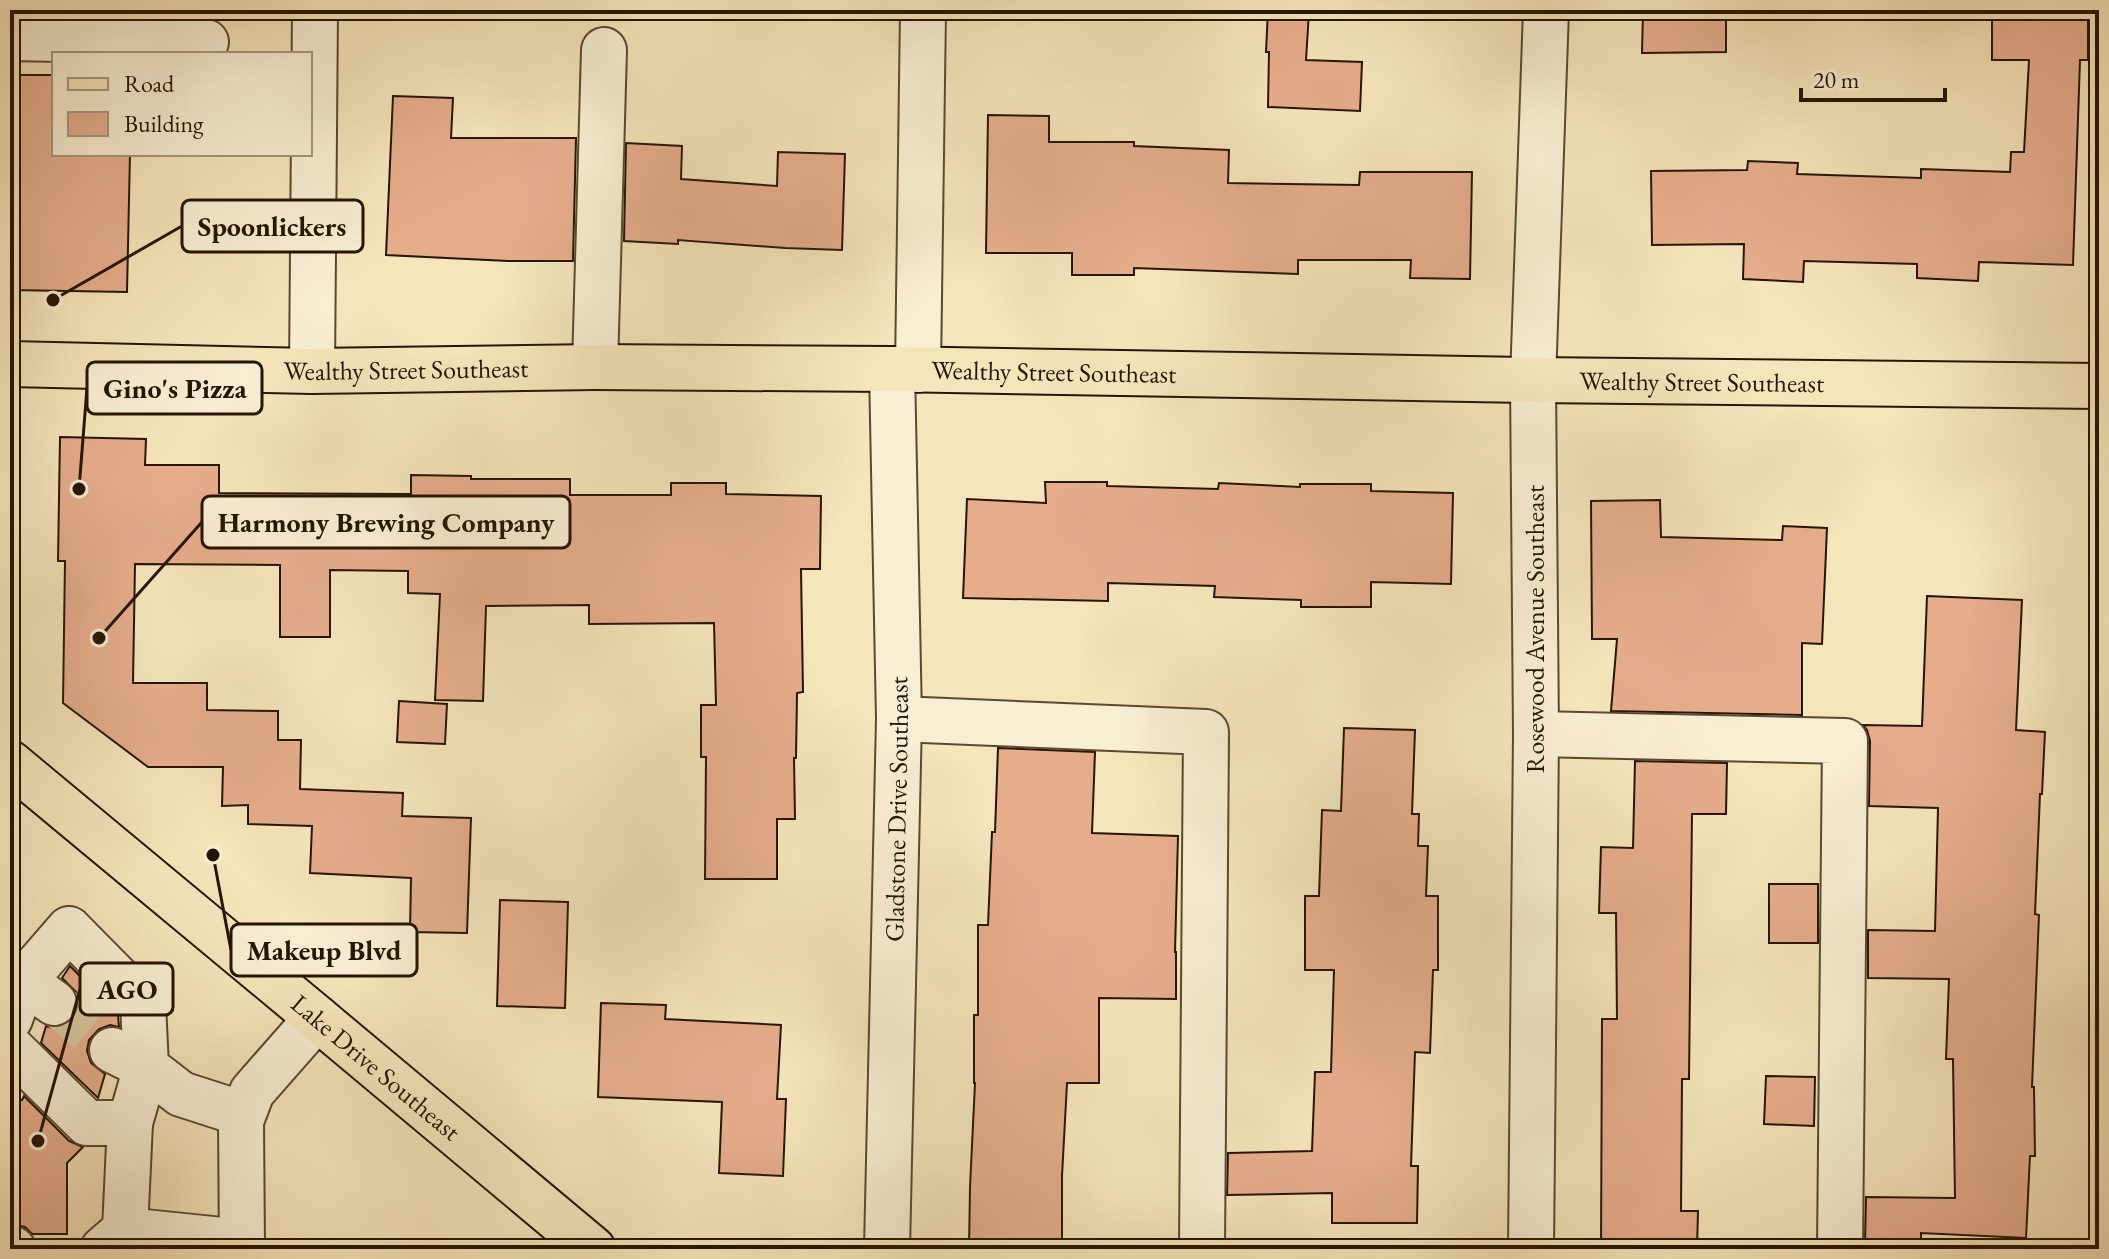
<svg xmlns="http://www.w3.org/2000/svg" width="2109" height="1259" viewBox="0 0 2109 1259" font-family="'EB Garamond',serif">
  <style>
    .building { fill: #e6ad8d; stroke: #261502; stroke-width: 2 }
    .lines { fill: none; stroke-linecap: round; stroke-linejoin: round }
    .minor-tunnel { stroke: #d6c69f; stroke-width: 44; stroke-dasharray: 44 22; stroke-linecap: butt }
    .minor-casing { stroke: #5a4930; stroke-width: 48 }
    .major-casing { stroke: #261502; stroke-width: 48 }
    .minor { stroke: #f8eed3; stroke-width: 44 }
    .major { stroke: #f5e5bb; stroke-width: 44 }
    .labels { text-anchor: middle; stroke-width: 6; stroke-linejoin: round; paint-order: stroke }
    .street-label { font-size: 26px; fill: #261502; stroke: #f8eed3 }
    .leader { fill: none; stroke: #261502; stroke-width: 3 }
    .callout-dot { fill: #261502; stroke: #f8eed3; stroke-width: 3 }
    .callout { fill: #f8eed3; stroke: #261502; stroke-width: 3 }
    .callout-label { font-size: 28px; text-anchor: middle; font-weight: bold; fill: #261502 }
  </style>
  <rect width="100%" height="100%" fill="#f5e5bb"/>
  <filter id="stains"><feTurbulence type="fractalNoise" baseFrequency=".0025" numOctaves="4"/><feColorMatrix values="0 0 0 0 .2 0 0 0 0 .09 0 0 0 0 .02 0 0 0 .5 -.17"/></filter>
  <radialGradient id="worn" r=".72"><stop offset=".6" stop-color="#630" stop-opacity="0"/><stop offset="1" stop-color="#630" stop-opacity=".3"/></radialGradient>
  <!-- building -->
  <g class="building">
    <polygon points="1268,10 1309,12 1306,60 1362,62 1360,111 1268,107 1269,52 1266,52"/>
    <polygon points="1643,10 1726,10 1726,52 1642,53"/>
    <polygon points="1992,10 2088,10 2088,60 2080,60 2073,265 1979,262 1978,281 1917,278 1917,264 1804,261 1803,282 1743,279 1744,244 1652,245 1651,171 1747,170 1748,161 1798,163 1797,174 1921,178 1921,169 2010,172 2011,152 2024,152 2029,60 1992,60"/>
    <polygon points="10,75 54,75 54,154 130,154 127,292 10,290"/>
    <polygon points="393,96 453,98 451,138 576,138 573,261 508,261 386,255"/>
    <polygon points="988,115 1049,116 1049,142 1134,142 1134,146 1229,150 1228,183 1359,185 1360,172 1472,172 1470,279 1410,278 1411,260 1298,260 1298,274 1134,268 1134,275 1072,275 1072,253 986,253"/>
    <polygon points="626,143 682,146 681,179 777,186 778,152 845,154 842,250 785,248 678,240 678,244 624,241"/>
    <polygon points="60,437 146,439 145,465 219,465 219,493 411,494 411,475 471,476 471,479 570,479 570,495 671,495 671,483 726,483 726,494 821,496 820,569 801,569 803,692 797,693 796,758 794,758 795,819 777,819 777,879 705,879 706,757 701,757 701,705 716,705 714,623 589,624 589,605 486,606 483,701 435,700 440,594 408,593 408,571 330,570 330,637 280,637 280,565 135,564 133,683 207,683 207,710 278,711 278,740 301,740 300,789 403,793 402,816 471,818 467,933 410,932 411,878 310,873 312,826 248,824 248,805 222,806 223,767 148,767 63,703 65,561 58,561"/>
    <polygon points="1045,482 1107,482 1107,486 1218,489 1219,483 1300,487 1300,484 1371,484 1371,491 1453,493 1451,584 1371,582 1371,607 1301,607 1301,600 1214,597 1215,586 1108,583 1108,601 963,598 967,499 1046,503"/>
    <polygon points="1660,500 1661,537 1782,540 1783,526 1827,528 1822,644 1802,643 1802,715 1611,711 1617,639 1592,639 1591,501"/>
    <polygon points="1927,596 2022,600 2016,730 2045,732 2042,794 2040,794 2035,914 2039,915 2032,1087 2034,1087 2035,1156 2030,1156 2026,1238 1921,1233 1921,1243 1865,1242 1866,1197 1955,1198 1953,1059 1946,1059 1949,979 1868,978 1868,930 1935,931 1938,808 1869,806 1870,741 1867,730 1863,725 1922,726"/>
    <polygon points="399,701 447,704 445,744 397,742"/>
    <polygon points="1344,728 1415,730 1412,814 1419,814 1418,846 1428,846 1426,896 1438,896 1438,970 1433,970 1430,1053 1415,1052 1411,1166 1418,1166 1417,1223 1332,1223 1332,1193 1227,1195 1228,1153 1312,1151 1315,1072 1331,1072 1334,970 1305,970 1305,896 1319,896 1322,810 1341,811"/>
    <polygon points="998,748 1095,752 1092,833 1178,836 1175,952 1176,952 1176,999 1099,998 1099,1083 1067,1083 1062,1176 1062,1249 969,1249 970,1187 975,1083 974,1083 974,1015 978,1015 978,925 988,925 992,832 995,832"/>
    <polygon points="1635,761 1727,763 1726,814 1692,814 1689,1079 1682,1079 1681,1211 1698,1211 1697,1249 1601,1249 1602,1019 1617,1019 1616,913 1599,913 1601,847 1633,848"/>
    <rect x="1769" y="884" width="49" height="59"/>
    <polygon points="500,900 568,902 565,1008 497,1006"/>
    <polygon points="70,966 118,1015 119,1027 110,1025 99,1029 89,1040 87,1051 91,1063 105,1074 98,1098 41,1043 46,1026 52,1028 65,1025 75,1017 79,1006 76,992 62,978"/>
    <polygon points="601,1003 666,1005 665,1019 781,1025 777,1099 786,1099 783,1176 719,1173 722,1102 598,1097"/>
    <polygon points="1766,1076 1815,1077 1814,1126 1764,1124"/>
    <polygon points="24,1096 69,1141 83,1147 67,1163 67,1234 32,1234 25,1227 10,1224 10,1101 22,1100"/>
  </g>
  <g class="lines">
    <!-- minor-tunnel -->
    <polyline class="minor-tunnel" points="54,1003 112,1050"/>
    <!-- minor casing -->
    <g class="minor-casing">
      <g id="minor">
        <polyline points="10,38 206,42"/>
        <polyline points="595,367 604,50"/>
        <polyline points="918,370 923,10"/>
        <polyline points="312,371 315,10"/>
        <polyline points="899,719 1206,732 1202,1249"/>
        <polyline points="1536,734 1845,741 1840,1249"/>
        <polyline points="10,976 24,981 69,929 143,1004 146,1067 181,1094 243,1114"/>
        <polyline points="10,1019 24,981 54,1003"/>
        <polyline points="10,1047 87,1123 130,1123 146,1067 112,1050"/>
        <polyline points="125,1230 242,1242"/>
        <polyline points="10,1249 13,1249"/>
        <polyline points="103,1249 125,1230 130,1123"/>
        <polyline points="242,1249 241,1121 252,1092 317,1018"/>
        <path id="s1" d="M887 1249 899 719 892 369"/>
        <polyline points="1531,1249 1536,734 1533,380 1546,10"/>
      </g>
    </g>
    <!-- major casing -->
    <g class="major-casing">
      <g id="major">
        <path id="s2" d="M10 364 312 371 595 367 892 369 1533 380 2099 386"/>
        <path id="s3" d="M10 763 317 1018 593 1249"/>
      </g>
    </g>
    <!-- minor -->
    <use href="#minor" class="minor"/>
    <!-- major -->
    <use href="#major" class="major"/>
  </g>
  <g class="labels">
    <!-- street labels -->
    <g class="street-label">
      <text dy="9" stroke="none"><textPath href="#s2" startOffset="396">Wealthy Street Southeast</textPath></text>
      <text dy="9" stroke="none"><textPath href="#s2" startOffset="1044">Wealthy Street Southeast</textPath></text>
      <text dy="9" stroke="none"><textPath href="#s2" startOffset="1692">Wealthy Street Southeast</textPath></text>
      <text transform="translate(1535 629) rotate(-90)" y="9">Rosewood Avenue Southeast</text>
      <text dy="9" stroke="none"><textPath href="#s1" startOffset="440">Gladstone Drive Southeast</textPath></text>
      <text dy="9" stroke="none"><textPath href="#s3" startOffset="476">Lake Drive Southeast</textPath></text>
    </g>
  </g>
  <!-- callouts -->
  <path class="leader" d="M53 300L182 226M79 489L87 388M99 638L202 522M213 855L231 950M38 1141L80 989"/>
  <g class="callout-dot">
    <circle cx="53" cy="300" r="8"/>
    <circle cx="79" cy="489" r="8"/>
    <circle cx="99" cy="638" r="8"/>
    <circle cx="213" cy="855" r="8"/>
    <circle cx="38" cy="1141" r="8"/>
  </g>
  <g class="callout">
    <rect x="182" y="200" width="181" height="52" rx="8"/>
    <rect x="87" y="362" width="175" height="52" rx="8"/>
    <rect x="202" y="496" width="368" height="52" rx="8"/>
    <rect x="231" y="924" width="186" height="52" rx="8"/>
    <rect x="80" y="963" width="93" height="52" rx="8"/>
  </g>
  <g class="callout-label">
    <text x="272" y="236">Spoonlickers</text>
    <text x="175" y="398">Gino's Pizza</text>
    <text x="386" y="532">Harmony Brewing Company</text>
    <text x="324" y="960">Makeup Blvd</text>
    <text x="127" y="999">AGO</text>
  </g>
  <!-- margin -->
  <rect width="2109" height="1259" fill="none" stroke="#f5e5bb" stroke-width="40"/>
  <rect x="12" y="12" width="2085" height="1235" fill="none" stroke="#261502" stroke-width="4"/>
  <rect x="20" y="20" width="2069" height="1219" fill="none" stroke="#261502" stroke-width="2"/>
  <!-- legend -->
  <rect x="52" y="52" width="260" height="104" fill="#f8eed3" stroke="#a4977f" stroke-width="2"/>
  <rect x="68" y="78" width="40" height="12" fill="#f5e5bb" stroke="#a4977f" stroke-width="2"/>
  <text x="124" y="92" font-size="24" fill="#261502">Road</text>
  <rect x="68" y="112" width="40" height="24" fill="#e6ad8d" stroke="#a4977f" stroke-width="2"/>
  <text x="124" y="132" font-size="24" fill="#261502">Building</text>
  <!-- scale -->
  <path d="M1801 88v12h144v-12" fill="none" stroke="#261502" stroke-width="4"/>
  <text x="1813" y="88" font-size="24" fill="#261502" stroke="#f8eed3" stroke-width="6" paint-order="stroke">20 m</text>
  <rect width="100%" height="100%" filter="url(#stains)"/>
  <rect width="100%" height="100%" fill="url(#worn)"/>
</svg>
